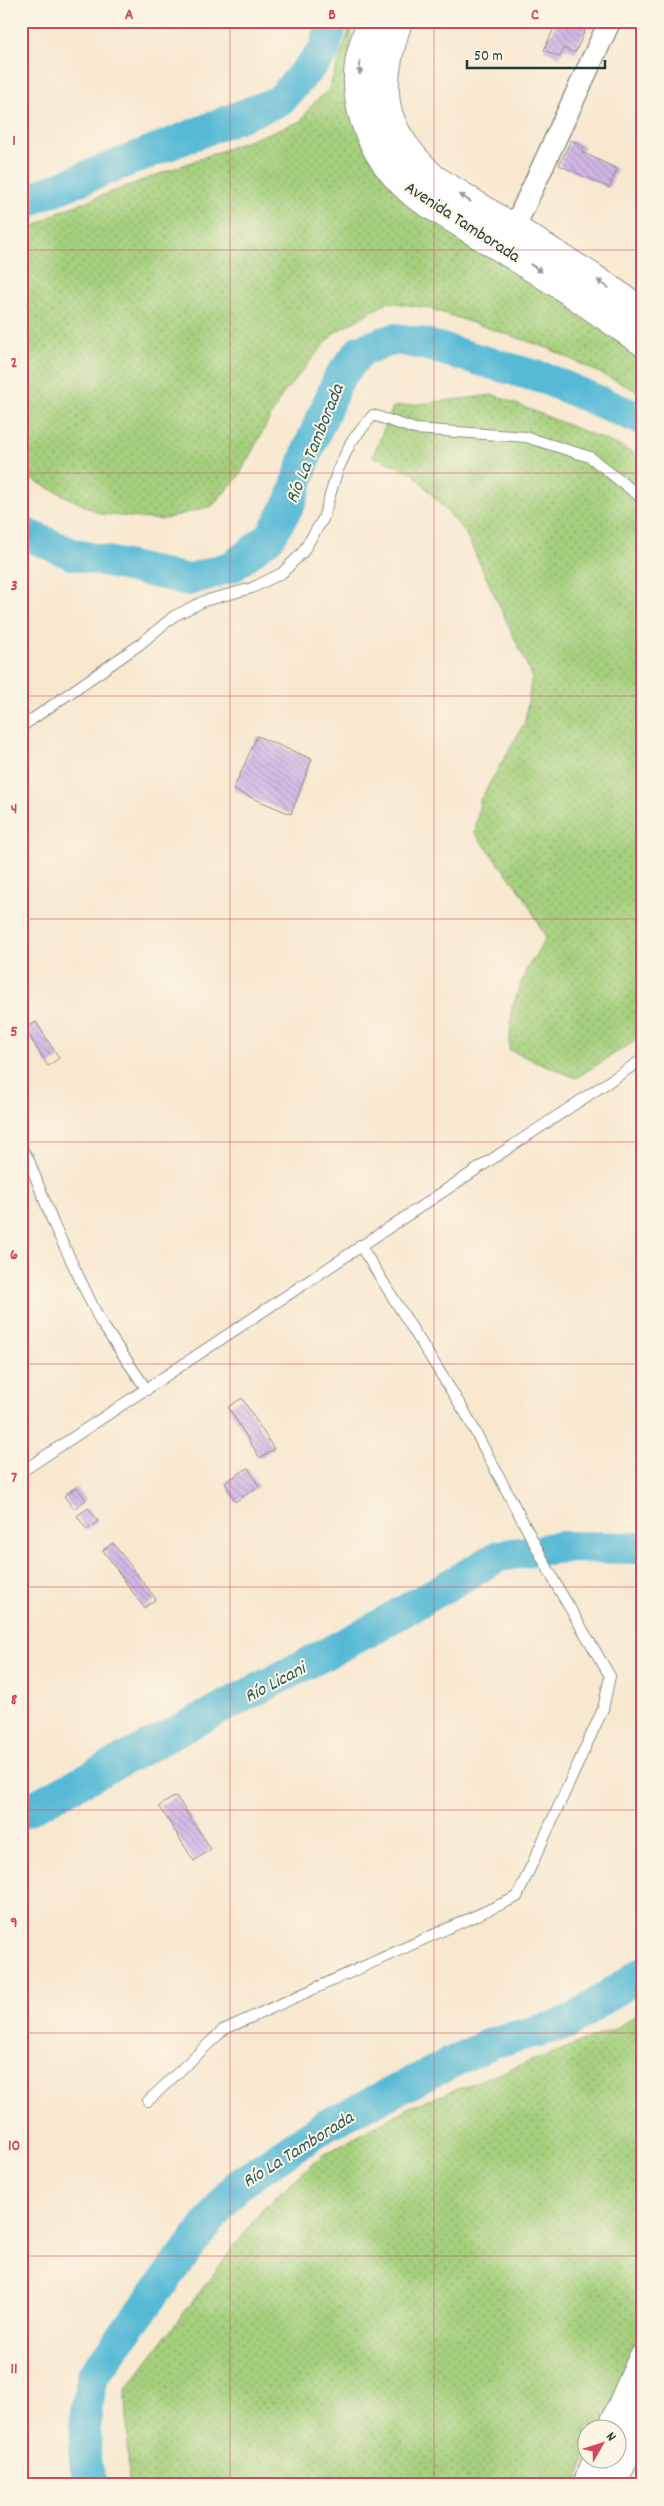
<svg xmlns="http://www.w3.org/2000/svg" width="664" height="2506" viewBox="0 0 664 2506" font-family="Dekko,sans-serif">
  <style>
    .grass { fill: url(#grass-dots); stroke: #628658 }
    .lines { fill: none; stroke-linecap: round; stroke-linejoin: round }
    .river { stroke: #57bad6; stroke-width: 32 }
    .building { fill: url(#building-back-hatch) }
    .service-casing { stroke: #8c9282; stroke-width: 12 }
    .minor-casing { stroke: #8c9282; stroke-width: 24 }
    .primary-casing { stroke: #8c9282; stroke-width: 30 }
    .service { stroke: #fff; stroke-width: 10 }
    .minor { stroke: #fff; stroke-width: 21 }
    .primary { stroke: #fff; stroke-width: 28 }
    .oneway { fill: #8f9e9a }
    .grid { fill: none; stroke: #d1495b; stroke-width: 1; stroke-opacity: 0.55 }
    .labels { text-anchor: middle; stroke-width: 4; stroke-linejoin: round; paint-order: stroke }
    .street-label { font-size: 18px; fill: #1f3d34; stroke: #fcf5e5 }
    .water-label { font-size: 19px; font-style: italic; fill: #2d5c5c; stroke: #fcf5e5 }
    .neatline { fill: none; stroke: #d1495b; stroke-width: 2 }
    .grid-label { font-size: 16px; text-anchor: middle; font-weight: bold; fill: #d1495b }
  </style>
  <defs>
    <pattern id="grass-dots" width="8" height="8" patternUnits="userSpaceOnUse" patternTransform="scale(1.25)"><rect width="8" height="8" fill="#a4cf7c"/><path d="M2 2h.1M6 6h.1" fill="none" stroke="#85a966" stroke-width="1.8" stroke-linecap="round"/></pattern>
    <pattern id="building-back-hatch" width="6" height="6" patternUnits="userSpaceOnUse" patternTransform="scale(1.25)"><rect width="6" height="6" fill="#d2b7e7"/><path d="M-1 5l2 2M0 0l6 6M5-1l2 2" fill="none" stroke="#aa96bc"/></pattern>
  </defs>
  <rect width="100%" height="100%" fill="#fcf5e5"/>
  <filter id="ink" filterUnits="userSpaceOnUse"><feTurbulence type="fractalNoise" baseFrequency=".02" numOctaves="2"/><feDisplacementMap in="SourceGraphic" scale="10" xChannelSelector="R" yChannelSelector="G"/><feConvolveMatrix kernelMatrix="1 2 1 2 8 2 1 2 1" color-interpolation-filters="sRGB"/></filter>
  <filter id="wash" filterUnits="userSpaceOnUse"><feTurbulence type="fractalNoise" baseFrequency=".0096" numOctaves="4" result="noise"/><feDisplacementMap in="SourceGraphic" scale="20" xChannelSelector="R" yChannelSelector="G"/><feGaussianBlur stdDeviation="1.12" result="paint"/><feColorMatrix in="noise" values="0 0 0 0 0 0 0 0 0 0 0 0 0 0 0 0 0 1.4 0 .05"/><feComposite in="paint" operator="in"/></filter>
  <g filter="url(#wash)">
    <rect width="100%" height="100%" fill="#f8e8d0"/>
    <!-- grass -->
    <g class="grass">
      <polygon points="352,22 349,67 351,100 561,296 643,356 643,394 548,348 428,308 388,302 334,333 282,395 239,476 212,506 161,520 101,514 21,474 21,235 58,212 301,121 311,106 329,89"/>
      <polygon points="494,395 615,444 643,458 643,1036 576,1078 509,1050 512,1008 526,970 546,938 524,896 475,833 480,800 525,722 532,676 465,532 413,473 373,456 393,407"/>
      <polygon points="643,2010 643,2333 601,2428 586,2428 586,2458 576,2485 129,2485 126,2389 262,2210 320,2157 410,2107 615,2029"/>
    </g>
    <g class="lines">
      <!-- river -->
      <g class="river">
        <polyline points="21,207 36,197 279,101 324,51 332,21"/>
        <polyline points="21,532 72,554 189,580 233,566 270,537 291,501 308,450 339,378 361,350 395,339 424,344 546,379 643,420"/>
        <polyline points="547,1549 563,1547 643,1548"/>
        <polyline points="21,1813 371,1630 499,1556 526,1552"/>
        <polyline points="93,2485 85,2463 86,2411 93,2375 237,2185 326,2125 491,2043 568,2023 643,1972"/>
      </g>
    </g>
    <g id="blocks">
      <!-- building -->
      <g class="building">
        <polygon points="557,21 589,21 575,53 564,48 560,57 544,50"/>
        <polygon points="571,140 584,147 582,152 617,169 609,188 559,165"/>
        <polygon points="257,736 312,759 291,814 233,790"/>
        <polygon points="36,1022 59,1058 48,1066 25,1029"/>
        <polygon points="242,1398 274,1449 260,1458 228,1407"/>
        <polygon points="248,1468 259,1486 235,1502 225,1482"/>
        <polygon points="76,1487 86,1500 74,1509 64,1496"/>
        <polygon points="88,1508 98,1521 87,1530 77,1516"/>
        <polygon points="113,1543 156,1599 144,1608 103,1550"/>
        <polygon points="176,1796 211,1849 194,1861 159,1806"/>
      </g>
    </g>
  </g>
  <g filter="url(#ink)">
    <use href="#blocks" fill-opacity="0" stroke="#8c9282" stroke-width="1"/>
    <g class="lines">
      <!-- service casing -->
      <g class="service-casing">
        <g id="service">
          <polyline points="21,727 139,645 174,616 204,601 252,588 282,573 302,553 323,519 337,472 351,442 373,415 415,429 526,437 590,457 643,499"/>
          <polyline points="21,1148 28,1158 54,1225 100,1321 147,1390"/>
          <polyline points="21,1472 643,1059"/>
          <polyline points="148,2101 223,2030 517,1897 603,1709 610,1676 558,1588 466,1414 360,1245"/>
        </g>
      </g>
      <!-- minor casing -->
      <g class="minor-casing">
        <polyline id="minor" points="508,241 610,21"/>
      </g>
      <!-- primary casing -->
      <g class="primary-casing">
        <g id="primary">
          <path d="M371 21C367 33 363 46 360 58 350 110 377 164 417 196L559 284 643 342"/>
          <path d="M398 21C375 93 379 126 434 179L590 276 643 312"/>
          <polyline points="612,2428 643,2358"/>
          <polyline points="587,2485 598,2458"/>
          <polyline points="612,2485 643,2415"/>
        </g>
      </g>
      <!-- service -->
      <use href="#service" class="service"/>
      <!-- minor -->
      <use href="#minor" class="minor"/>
      <!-- primary -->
      <use href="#primary" class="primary"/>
    </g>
    <!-- one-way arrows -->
    <defs><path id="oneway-solid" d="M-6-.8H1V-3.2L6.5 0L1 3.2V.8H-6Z" transform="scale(1.25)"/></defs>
    <g class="oneway">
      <use href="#oneway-solid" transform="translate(360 68) rotate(92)"/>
      <use href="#oneway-solid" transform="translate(465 198) rotate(-148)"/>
      <use href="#oneway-solid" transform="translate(536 268) rotate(33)"/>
      <use href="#oneway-solid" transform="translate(603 284) rotate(-145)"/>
    </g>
  </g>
  <!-- grid -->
  <path class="grid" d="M230 21V2485M434 21V2485M21 250H643M21 473H643M21 696H643M21 919H643M21 1142H643M21 1364H643M21 1587H643M21 1810H643M21 2033H643M21 2256H643"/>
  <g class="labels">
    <!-- street labels -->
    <g class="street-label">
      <text transform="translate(463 221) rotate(33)" y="6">Avenida Tamborada</text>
    </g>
    <!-- water labels -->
    <g class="water-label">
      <text transform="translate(313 443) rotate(-68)" y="7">Río La Tamborada</text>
      <text transform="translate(274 1681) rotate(-28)" y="7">Río Licani</text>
      <text transform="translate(297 2148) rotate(-32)" y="7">Río La Tamborada</text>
    </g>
  </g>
  <!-- margin -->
  <rect width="664" height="2506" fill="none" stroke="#fcf5e5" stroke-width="55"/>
  <!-- north arrow -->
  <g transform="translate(602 2444) rotate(51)"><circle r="24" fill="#fcf5e5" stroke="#a4ab9e"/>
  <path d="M0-4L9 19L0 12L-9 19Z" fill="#d1495b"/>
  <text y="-8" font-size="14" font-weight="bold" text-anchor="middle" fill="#1f3d34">N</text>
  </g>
  <!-- scale -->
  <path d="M467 60v8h138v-8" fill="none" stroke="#1f3d34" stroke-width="2.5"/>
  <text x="474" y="60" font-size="15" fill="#1f3d34" stroke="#fcf5e5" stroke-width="4" paint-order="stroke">50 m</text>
  <rect x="28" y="28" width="608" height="2450" class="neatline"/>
  <g class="grid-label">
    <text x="129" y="19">A</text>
    <text x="332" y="19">B</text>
    <text x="535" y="19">C</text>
    <text x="14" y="145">1</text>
    <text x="14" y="367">2</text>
    <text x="14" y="590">3</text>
    <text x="14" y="813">4</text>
    <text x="14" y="1036">5</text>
    <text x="14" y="1259">6</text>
    <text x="14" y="1482">7</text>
    <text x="14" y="1704">8</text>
    <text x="14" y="1927">9</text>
    <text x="14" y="2150">10</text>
    <text x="14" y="2373">11</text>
  </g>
</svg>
